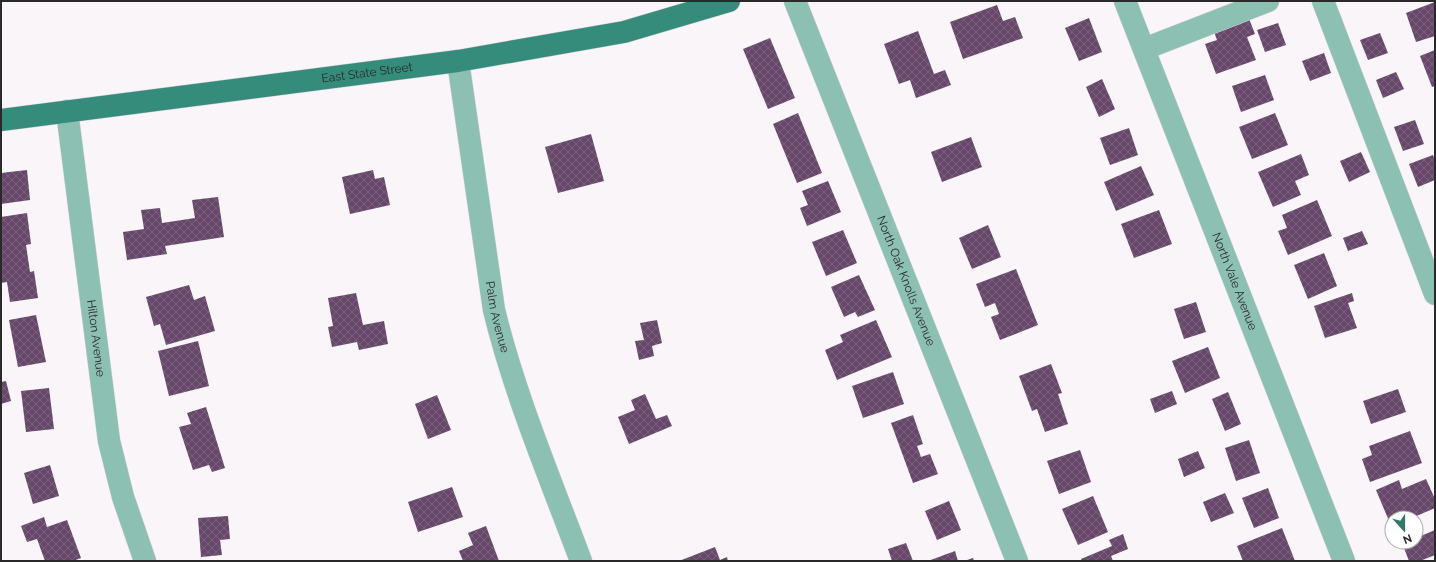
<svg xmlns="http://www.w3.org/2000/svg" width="1436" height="562" viewBox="0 0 1436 562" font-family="Raleway,sans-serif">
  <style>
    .building { fill: url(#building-cross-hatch) }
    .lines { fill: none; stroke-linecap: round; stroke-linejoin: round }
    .minor-casing { stroke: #d4d0d4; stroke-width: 23 }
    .major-casing { stroke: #d4d0d4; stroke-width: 23 }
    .minor { stroke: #8cc0b3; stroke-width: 22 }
    .major { stroke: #368c7a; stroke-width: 22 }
    .labels { text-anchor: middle; stroke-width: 4; stroke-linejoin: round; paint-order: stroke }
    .street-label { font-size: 12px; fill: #2a292a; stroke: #fff }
  </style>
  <defs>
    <pattern id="building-cross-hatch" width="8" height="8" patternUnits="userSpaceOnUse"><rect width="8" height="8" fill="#67486b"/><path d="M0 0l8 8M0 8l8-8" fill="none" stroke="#79607c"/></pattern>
  </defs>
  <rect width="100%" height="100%" fill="#f9f5f9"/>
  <!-- building -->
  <g class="building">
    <polygon points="1435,2 1435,36 1416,42 1406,13"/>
    <polygon points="997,5 1003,21 1015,17 1023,38 963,59 950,22"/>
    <polygon points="1248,16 1255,34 1247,37 1256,60 1216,74 1205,44 1217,40 1213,29"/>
    <polygon points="1089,18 1102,52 1079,61 1065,28"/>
    <polygon points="1278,23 1286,45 1265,52 1257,30"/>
    <polygon points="918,31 934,74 945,70 951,85 916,98 910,80 899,84 884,44"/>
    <polygon points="1380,33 1388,53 1368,60 1360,40"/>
    <polygon points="770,38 795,98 768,109 743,49"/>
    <polygon points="1435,50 1435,86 1432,87 1420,56"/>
    <polygon points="1324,53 1331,73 1310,81 1302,61"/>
    <polygon points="1396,72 1404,89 1383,98 1376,80"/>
    <polygon points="1265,75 1274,100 1241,112 1232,86"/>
    <polygon points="1102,79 1115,109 1099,117 1086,87"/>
    <polygon points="798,113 822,173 797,183 773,124"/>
    <polygon points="1275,113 1288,145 1252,159 1239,127"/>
    <polygon points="1415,120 1424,144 1403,151 1394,127"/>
    <polygon points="1129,128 1138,155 1110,165 1100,138"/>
    <polygon points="591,134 604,181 558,193 545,147"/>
    <polygon points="971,137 982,167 942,182 931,152"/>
    <polygon points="1361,152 1370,172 1349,182 1340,161"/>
    <polygon points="1301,154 1309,175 1295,181 1301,195 1273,207 1258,172"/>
    <polygon points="1433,155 1435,161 1435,180 1418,187 1409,164"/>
    <polygon points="1141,166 1154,195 1116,211 1104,182"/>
    <polygon points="27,170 30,200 1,204 1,173"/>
    <polygon points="373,170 375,179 384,177 390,205 350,214 342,177"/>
    <polygon points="828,181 841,212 807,226 800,208 808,205 802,191"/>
    <polygon points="218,197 224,237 165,246 167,254 127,260 123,232 144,229 141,210 160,208 162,223 195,218 192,200"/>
    <polygon points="1317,200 1332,236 1288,255 1278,231 1287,228 1282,215"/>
    <polygon points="1159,210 1172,244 1134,258 1121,224"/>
    <polygon points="27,213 31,244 26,245 30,272 34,271 38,298 10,302 7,282 1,283 1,217"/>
    <polygon points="988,225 1001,257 972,269 959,238"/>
    <polygon points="843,230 857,263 826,276 812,242"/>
    <polygon points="1362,231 1368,244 1348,251 1343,238"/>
    <polygon points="1324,253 1337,286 1308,299 1294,265"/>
    <polygon points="1016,269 1038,325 1000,340 991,317 999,314 995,303 985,307 976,284"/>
    <polygon points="859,275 875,310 858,317 855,312 844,317 831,287"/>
    <polygon points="189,285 194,300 205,296 215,331 166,345 160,324 154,326 146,297"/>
    <polygon points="356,293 363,325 384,321 388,344 359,350 357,342 332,347 328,327 333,326 328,298"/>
    <polygon points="1352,293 1354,301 1348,303 1357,328 1325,338 1314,306"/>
    <polygon points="1196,302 1206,332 1184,339 1174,309"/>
    <polygon points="36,315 46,362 18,367 9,320"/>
    <polygon points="657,320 662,343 652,346 654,356 639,360 635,341 644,340 640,323"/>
    <polygon points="876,320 892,357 837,380 825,350 843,342 840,335"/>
    <polygon points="198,341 209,386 169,396 158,351"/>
    <polygon points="1208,347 1220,378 1185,393 1172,361"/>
    <polygon points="1051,364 1062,393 1058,394 1068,424 1045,432 1037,409 1032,411 1019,376"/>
    <polygon points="893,372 904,404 863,418 852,386"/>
    <polygon points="6,381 11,401 1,404 1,382"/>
    <polygon points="49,388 54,429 26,432 21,391"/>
    <polygon points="1398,389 1406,412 1371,424 1363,401"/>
    <polygon points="1172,391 1177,404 1155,413 1150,399"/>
    <polygon points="1228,392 1241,424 1225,431 1212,399"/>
    <polygon points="645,394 656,419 667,415 672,426 629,444 618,417 635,410 631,400"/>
    <polygon points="437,395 451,430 428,439 415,404"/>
    <polygon points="206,407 225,468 212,472 209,465 193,470 179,427 191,424 187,413"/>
    <polygon points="913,415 923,444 917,446 921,457 930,454 938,474 913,483 891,423"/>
    <polygon points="1410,431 1422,463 1370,482 1362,459 1372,455 1369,446"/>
    <polygon points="1249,440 1260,473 1236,481 1225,448"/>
    <polygon points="1080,450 1091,482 1059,494 1047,461"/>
    <polygon points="1198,451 1205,468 1184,477 1178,459"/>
    <polygon points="50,465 59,496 33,504 24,473"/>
    <polygon points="1426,479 1435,499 1435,508 1412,518 1392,518 1392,528 1376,490 1399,480 1402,489"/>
    <polygon points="452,487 463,517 418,532 408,502"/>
    <polygon points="1268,488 1279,518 1254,528 1242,498"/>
    <polygon points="1225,493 1234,513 1211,522 1203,502"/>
    <polygon points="1093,496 1108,532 1078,545 1062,509"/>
    <polygon points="949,501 961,530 937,540 925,511"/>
    <polygon points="228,516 230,539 220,540 222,555 201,557 198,518"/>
    <polygon points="44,517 47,527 67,520 81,558 73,561 45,561 37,539 27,542 21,526"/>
    <polygon points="486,526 499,561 463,561 459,551 473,545 468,533"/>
    <polygon points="1282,528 1295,561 1243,561 1237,546"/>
    <polygon points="1435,530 1435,555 1420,561 1409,561 1402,543 1405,542 1416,542 1416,538"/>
    <polygon points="1123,534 1128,549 1111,556 1113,561 1082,561 1081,559 1112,546 1109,540"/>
    <polygon points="906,543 913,561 892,561 888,549"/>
    <polygon points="715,547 720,560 727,557 728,561 679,561"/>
    <polygon points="955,551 958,561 928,561"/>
    <polygon points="973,558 974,561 964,561"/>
  </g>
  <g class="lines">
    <!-- minor casing -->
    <g class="minor-casing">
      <g id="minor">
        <path id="s1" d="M795 1 1017 561"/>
        <path id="s2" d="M1125 1 1344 561"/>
        <polyline points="1323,1 1435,294"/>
        <polyline points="1144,49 1268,1"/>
        <path id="s3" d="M458 61 494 310C515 396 550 478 581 561"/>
        <path id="s4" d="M67 111 109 441 123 497 145 561"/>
      </g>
    </g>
    <!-- major casing -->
    <g class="major-casing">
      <g id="major">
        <path id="s5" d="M1 120 458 61 624 32 729 1"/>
      </g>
    </g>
    <!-- minor -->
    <use href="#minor" class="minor"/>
    <!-- major -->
    <use href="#major" class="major"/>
  </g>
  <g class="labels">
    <!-- street labels -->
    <g class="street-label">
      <text dy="4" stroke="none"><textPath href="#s5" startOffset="369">East State Street</textPath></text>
      <text dy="4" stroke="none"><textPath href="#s1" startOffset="301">North Oak Knolls Avenue</textPath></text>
      <text dy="4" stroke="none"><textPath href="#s2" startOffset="301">North Vale Avenue</textPath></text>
      <text dy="4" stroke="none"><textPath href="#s3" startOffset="259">Palm Avenue</textPath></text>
      <text dy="4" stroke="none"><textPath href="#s4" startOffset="229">Hilton Avenue</textPath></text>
    </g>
  </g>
  <!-- border -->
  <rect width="1436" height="562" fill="none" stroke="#2a292a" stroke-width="4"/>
  <!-- north arrow -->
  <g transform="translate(1404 530) rotate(159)"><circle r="19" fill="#ffffff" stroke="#aaa9aa"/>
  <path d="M0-3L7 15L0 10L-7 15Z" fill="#357769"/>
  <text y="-6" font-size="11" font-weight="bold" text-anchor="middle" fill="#2a292a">N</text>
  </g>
</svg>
